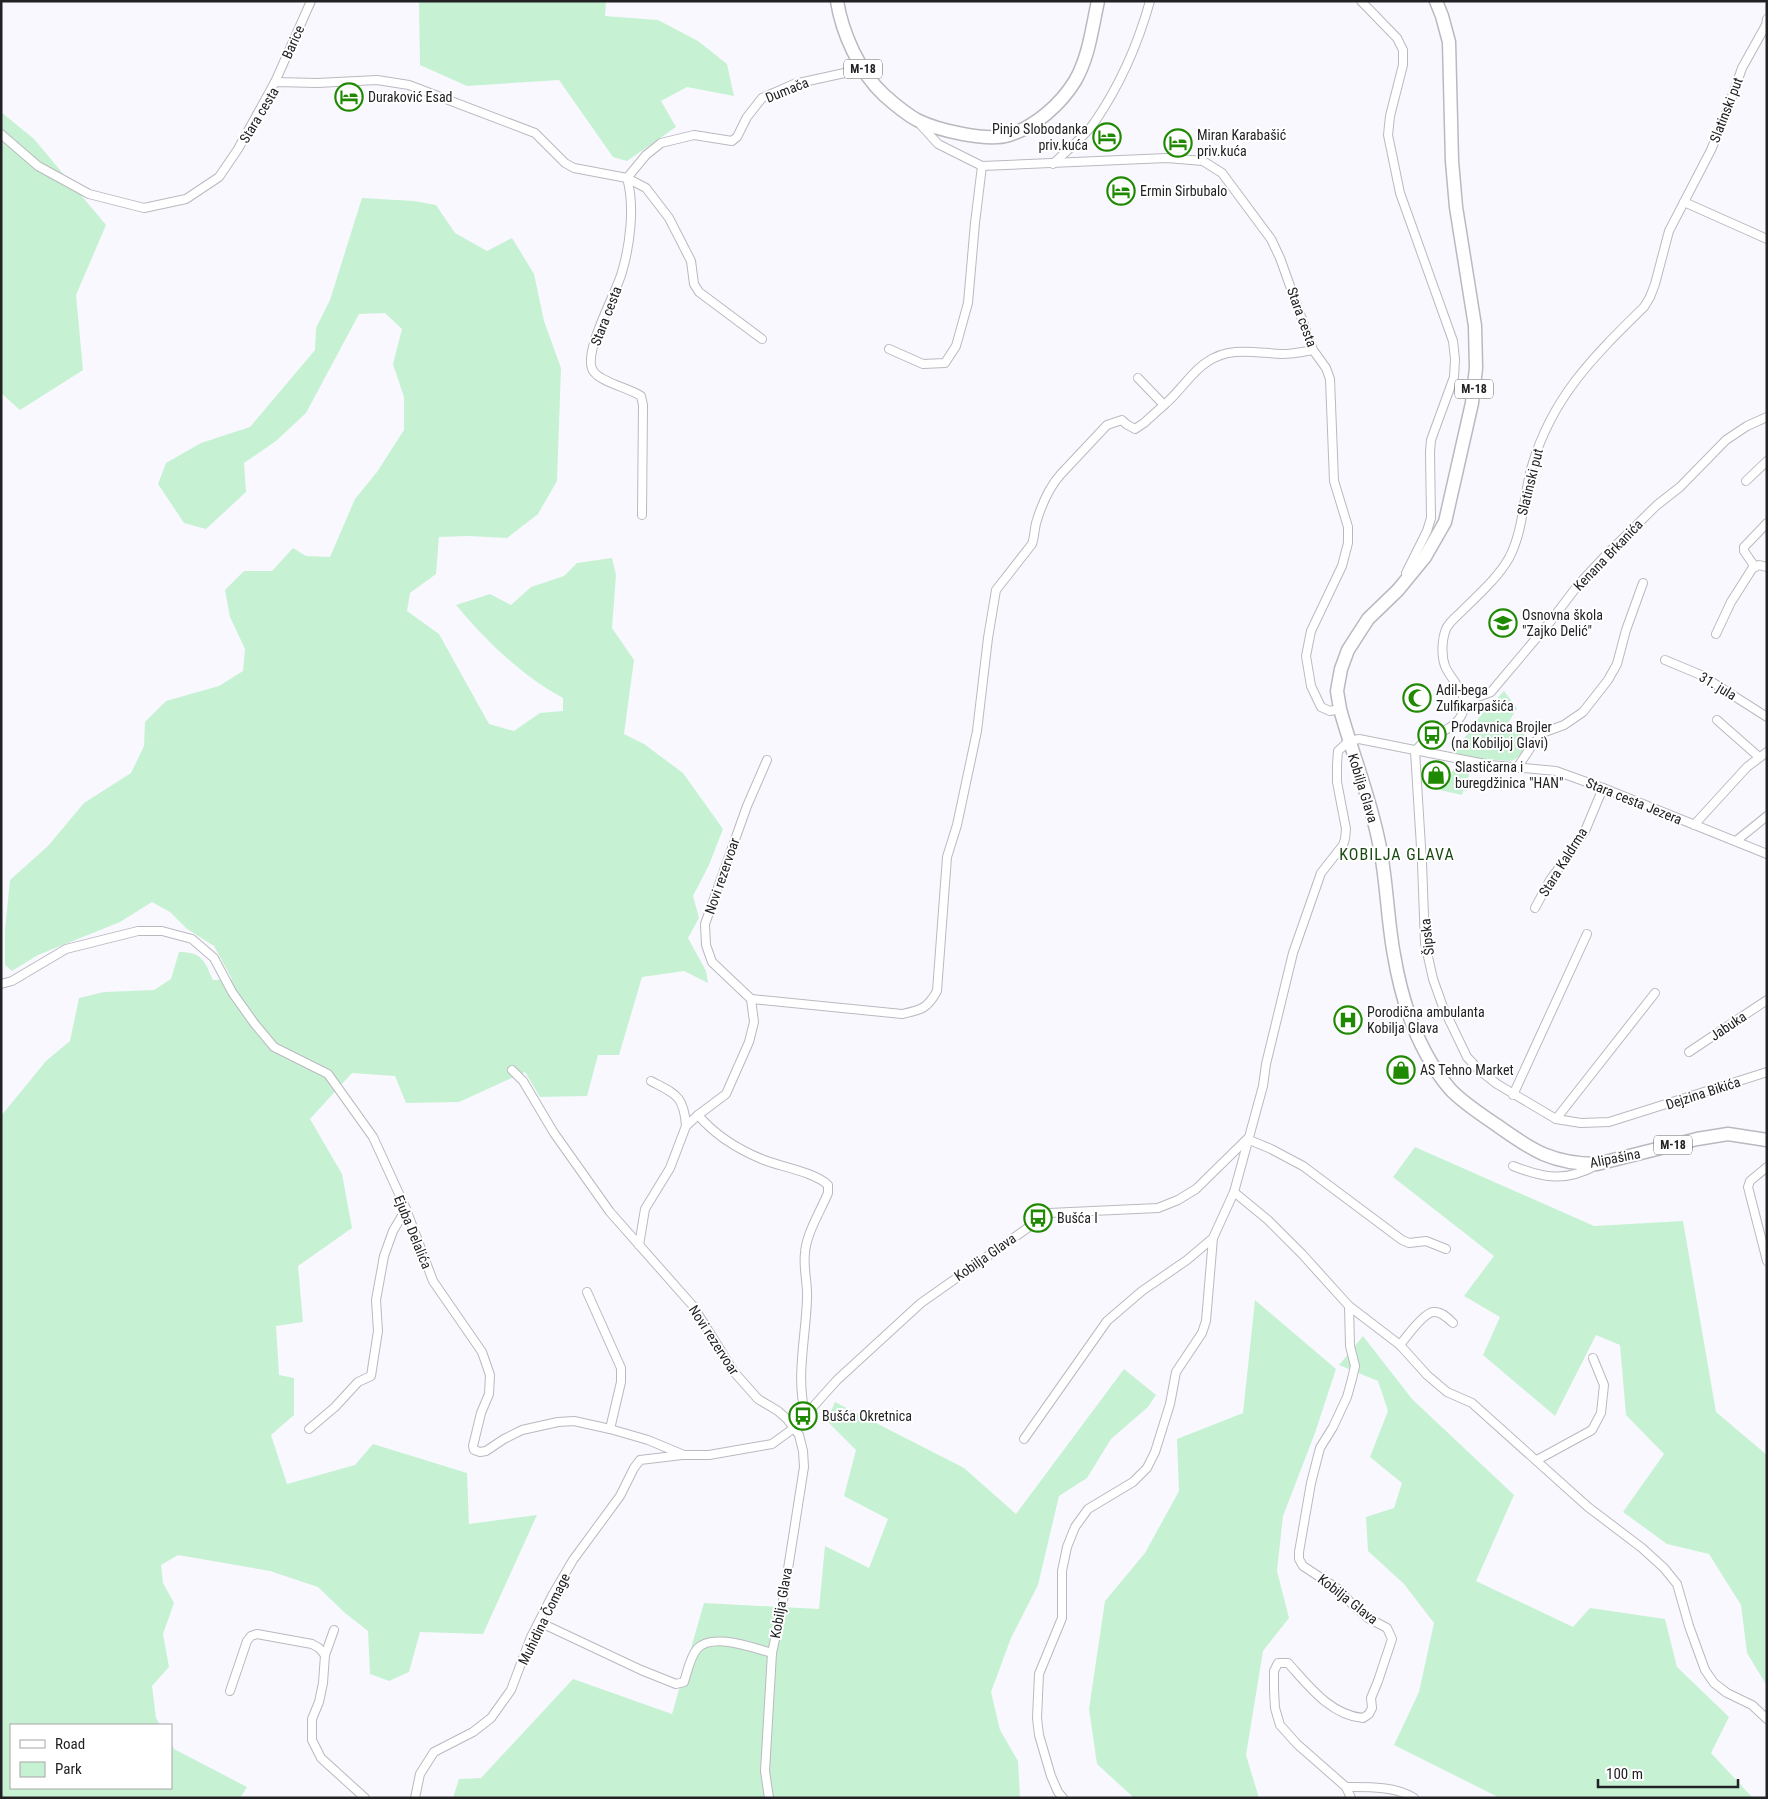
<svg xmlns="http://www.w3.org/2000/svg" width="1768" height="1799" viewBox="0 0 1768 1799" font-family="'Roboto Condensed',sans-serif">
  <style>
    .green { fill: #c6f2d3 }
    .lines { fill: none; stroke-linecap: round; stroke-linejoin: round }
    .street-casing { stroke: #bab9c0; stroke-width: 10 }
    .primary-casing { stroke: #bab9c0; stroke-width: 15 }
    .street { stroke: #fff; stroke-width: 8 }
    .primary { stroke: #fff; stroke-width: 12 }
    .labels { text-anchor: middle; stroke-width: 4; stroke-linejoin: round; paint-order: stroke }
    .shield { fill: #fff; stroke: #646466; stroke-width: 1 }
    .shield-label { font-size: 12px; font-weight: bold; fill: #222124 }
    .street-label { font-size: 14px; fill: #222124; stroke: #fff }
    .poi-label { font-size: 14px; fill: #222124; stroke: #fff; text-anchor: start }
    .quarter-label { font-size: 16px; letter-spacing: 1px; fill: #194910; stroke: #fff }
  </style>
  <rect width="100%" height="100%" fill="#f9f8ff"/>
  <!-- green -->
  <g class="green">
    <polygon points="419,1 606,1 605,16 658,20 698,41 727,64 734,96 687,87 661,101 676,127 627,161 613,157 559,80 467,86 420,65"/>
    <polygon points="1,112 34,139 106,225 76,295 83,370 20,410 1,393"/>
    <path d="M362 198 414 201 436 205 455 233 487 251 512 238 534 274 544 321 561 368 557 481 538 514 507 538 468 536 439 537 436 574 410 593 407 611 439 634 489 724 514 731 540 713 563 711V698C522 676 486 641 456 605L490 594 511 605 531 587 564 576 577 563 612 558 616 575 612 628 634 660 624 734 644 744 683 773 723 829 709 865 693 896 699 918 688 938 706 971 708 983 684 971 642 977 619 1055H598L587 1096 540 1097 525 1072 459 1102 406 1103 395 1076 352 1073 310 1119 342 1174 352 1228 298 1266 303 1322 276 1326 279 1375 294 1378V1415L271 1435 287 1484 355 1465 373 1444 467 1473 469 1524 537 1515 483 1634 420 1632 409 1672 389 1681 370 1674 368 1631 345 1613 318 1587 270 1571 178 1555 161 1565 163 1583 174 1603 163 1634 169 1667 152 1686 156 1718 160 1725H11V1788H171V1743L174 1749 247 1787 240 1798H1V1116L46 1061 70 1041 79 998 104 992 154 990 171 979 179 952C203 952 204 961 213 980L232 979 214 946 187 929 170 912 152 902 120 922 38 955 12 971 5 965V930L10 880 48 846 84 803 131 773 144 746 145 722 166 701 219 686 243 671 245 649 230 617 225 590 244 571H272L293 548 306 556 330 557 355 499 377 472 404 430V397L393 364 402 329 385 313 359 314 306 413 276 441 244 463 246 492 206 529 184 523 158 484 166 463 201 443 250 427 315 350 316 328 330 300Z"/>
    <path d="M1504 691 1517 708 1507 725 1530 738C1528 748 1520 758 1511 761L1455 757V751L1481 715Z"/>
    <polygon points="1454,769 1470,772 1462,795 1426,787 1426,779 1446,783"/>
    <polygon points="1415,1147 1594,1226 1683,1221 1716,1412 1767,1455 1767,1686 1747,1653 1741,1605 1709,1554 1667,1544 1623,1512 1664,1454 1626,1415 1620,1345 1596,1335 1555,1416 1483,1355 1500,1317 1464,1296 1494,1256 1393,1177"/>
    <polygon points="1255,1300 1336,1369 1315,1433 1283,1516 1277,1571 1289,1618 1263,1651 1246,1755 1259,1798 1134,1798 1097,1764 1089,1709 1105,1601 1145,1553 1179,1491 1177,1439 1243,1413"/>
    <polygon points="1363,1336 1412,1399 1514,1495 1476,1581 1573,1627 1590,1608 1665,1619 1677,1667 1729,1717 1711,1753 1753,1798 1500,1798 1394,1745 1419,1692 1434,1623 1404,1584 1368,1551 1366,1517 1394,1508 1402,1483 1370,1457 1388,1411 1378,1381 1339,1365"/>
    <polygon points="1124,1369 1156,1395 1148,1407 1111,1439 1087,1478 1059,1496 1038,1585 1011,1638 991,1692 1000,1730 1018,1761 1020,1798 453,1798 459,1779 481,1778 573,1679 672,1714 704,1603 819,1609 825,1546 869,1568 888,1519 844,1496 856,1450 827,1421 835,1402 964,1468 1016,1514"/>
  </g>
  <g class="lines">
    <!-- street casing -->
    <g class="street-casing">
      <g id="street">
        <polyline points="1361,1 1397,38 1403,50 1403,65 1390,116 1388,135 1400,193 1453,341 1455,359 1454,377 1431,440 1430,452 1431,518 1427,531 1406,573"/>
        <path d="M1767 19 1766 25 1742 68 1727 111 1711 150 1669 231 1655 284 1650 297 1644 307C1594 356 1552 397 1532 466 1523 496 1524 530 1509 558 1497 579 1478 595 1461 612 1456 617 1449 622 1446 629 1442 639 1441 655 1445 666 1451 681 1471 695 1462 714 1456 728 1438 733 1426 740 1422 743 1419 747 1415 751L1422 863 1425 943 1433 979 1443 1007 1467 1057 1479 1070 1497 1084 1556 1119 1581 1123 1609 1122 1767 1072"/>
        <polyline points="275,82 311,1"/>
        <polyline points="919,123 938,144 982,166 1167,158 1203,161 1222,173 1271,239 1280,258 1313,350 1326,368 1330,379 1334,481 1348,527 1348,543 1342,566 1311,631 1306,656 1311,686 1321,707 1330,711 1340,709"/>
        <polyline points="1,134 38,166 89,194 144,208 186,199 219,177 238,149 275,82 317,83 377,80 409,85 535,133 565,163 574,168 627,178 646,188 669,218 691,261 694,284 699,292 762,339"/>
        <path d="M1053 164C1066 151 1083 138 1094 123 1119 87 1138 44 1150 1"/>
        <polyline points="1684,202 1767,239"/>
        <polyline points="889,349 923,364 945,363 956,346 968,303 975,223 982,166"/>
        <path d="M1164 405C1180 392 1191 372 1207 362 1230 346 1256 353 1282 354 1293 354 1302 352 1313 350"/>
        <polyline points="1746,481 1767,461"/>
        <path d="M642 515 643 405 641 396C629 388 601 382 594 372 580 356 617 292 622 272 630 245 635 206 627 178L646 155 661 143 694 135 732 141 737 137 747 117 762 98 794 84 863 69"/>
        <polyline points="1755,567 1744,551 1744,547 1767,523"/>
        <polyline points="1716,634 1731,602 1752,569 1759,565 1767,567"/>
        <polyline points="1665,660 1701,675 1767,717"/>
        <polyline points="1464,702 1491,692 1550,622 1578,585 1607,554 1657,505 1680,487 1726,440 1747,426 1767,417"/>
        <polyline points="1717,720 1759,757"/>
        <polyline points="1517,768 1533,744 1545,732 1564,725 1583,712 1608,680 1617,664 1626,630 1643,583"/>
        <polyline points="1694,825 1747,767 1767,752"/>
        <polyline points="1736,841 1767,816"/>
        <polyline points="1535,908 1550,880 1568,856 1585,831 1603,788"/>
        <polyline points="1,984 12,981 66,949 138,931 162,931 192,939 214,958 232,992 254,1023 274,1047 328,1074 373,1137 406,1209 433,1281 482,1352 490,1375 489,1394 481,1413 473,1446 474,1450 480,1452 486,1451 504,1439 522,1430 558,1422 574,1421 610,1429 648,1440 684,1455 709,1455 772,1444 794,1428 837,1380 921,1303 1049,1213 1158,1208 1178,1200 1196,1189 1247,1139 1271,1149 1303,1166 1402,1240 1409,1243 1426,1241 1446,1249"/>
        <path d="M751 999 902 1014C921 1010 927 1009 937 991L947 857 957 825 977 731 988 638 996 590 1032 544C1035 536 1034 528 1037 520 1042 504 1050 486 1061 474L1107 425 1122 420 1126 424 1135 429 1144 423 1164 405 1138 378"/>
        <polyline points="1689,1052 1767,1000"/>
        <polyline points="512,1070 523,1081 554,1133 610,1212 693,1306 734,1372 758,1399 778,1411 787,1419 794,1428 799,1435 803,1451 804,1467 782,1607 772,1653 765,1771 769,1798"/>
        <path d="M651 1081C675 1094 684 1095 686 1126"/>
        <polyline points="1513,1095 1587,934"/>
        <path d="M698 1115C715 1135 739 1150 764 1160 782 1167 814 1172 828 1185V1193C821 1210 806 1234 805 1253 803 1268 808 1284 807 1299 806 1336 795 1380 806 1416"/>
        <polyline points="1556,1119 1655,993"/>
        <path d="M1513 1166C1544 1178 1565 1182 1595 1166"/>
        <polyline points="1767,1167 1750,1181 1748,1187 1767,1261"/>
        <polyline points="1234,1192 1268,1220 1302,1254 1349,1306 1400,1345 1427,1375 1447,1392 1472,1403 1588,1507 1642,1548 1664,1568 1677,1584 1689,1626 1705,1670 1714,1683 1727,1693 1752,1705 1767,1719"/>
        <polyline points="639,1245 645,1209 670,1168 686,1126 698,1115 726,1094 749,1042 754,1022 751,999 712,962 706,945 705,924 747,806 767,760"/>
        <polyline points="587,1292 621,1368 621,1382 610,1429"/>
        <path d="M1349 1306 1350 1346 1355 1366 1352 1379 1347 1397 1333 1427 1320 1448 1311 1483 1299 1552V1559L1303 1566 1338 1589 1353 1605 1368 1618 1387 1628 1392 1639 1378 1681 1371 1698 1372 1708 1369 1714 1363 1718C1330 1715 1308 1685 1288 1663H1278L1274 1671V1690L1275 1708 1280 1725 1297 1744 1346 1787C1367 1787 1395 1786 1414 1798"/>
        <path d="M1400 1345C1406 1337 1424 1313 1433 1312 1441 1311 1448 1318 1453 1323"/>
        <polyline points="309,1429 335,1407 358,1382 371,1376 378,1331 376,1300 384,1256 393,1231 406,1209"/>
        <polyline points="1024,1439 1107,1321 1142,1291 1187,1260 1213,1238 1234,1192 1263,1086 1266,1064 1293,953 1321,873 1343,845 1345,839 1346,829 1337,782 1337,764 1338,751 1349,741 1359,739 1490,765 1556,771 1603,788 1767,854"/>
        <polyline points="1537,1460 1592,1430 1601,1413 1604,1385 1593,1358"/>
        <path d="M539 1622 641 1670 676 1684 684 1682C687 1673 690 1657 697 1649 712 1632 753 1648 772 1653"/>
        <polyline points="334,1630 325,1655 323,1683 319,1702 312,1719 312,1740 321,1758 365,1798"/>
        <polyline points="230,1691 247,1641 251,1636 257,1634 312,1644 319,1648 325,1655"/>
        <polyline points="1346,1787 1351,1798"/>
        <polyline points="415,1798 420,1774 434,1752 473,1732 491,1718 511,1690 531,1637 553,1594 573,1560 620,1496 634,1468 640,1460 682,1455"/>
        <polyline points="1063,1798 1058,1792 1051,1776 1039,1735 1037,1718 1039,1674 1062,1618 1062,1571 1067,1547 1075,1527 1088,1509 1133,1482 1147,1468 1155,1452 1170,1404 1176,1372 1202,1333 1206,1321 1213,1238"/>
      </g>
    </g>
    <!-- primary casing -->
    <g class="primary-casing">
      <g id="primary">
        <path d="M837 1C842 33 860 73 884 95 893 103 906 114 917 120 937 130 987 142 1009 135 1035 127 1061 104 1075 81 1089 57 1092 28 1098 1"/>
        <path d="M1436 1 1442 16 1449 42 1452 161 1456 207 1475 326 1476 368 1472 403 1445 522 1425 557 1398 590 1368 619 1348 650 1341 669 1337 691 1340 709C1352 753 1370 797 1379 843 1387 880 1387 918 1394 955 1402 1003 1418 1051 1450 1089 1463 1103 1482 1115 1498 1126 1533 1151 1553 1164 1597 1164L1697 1139 1728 1134 1767 1140"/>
      </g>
    </g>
    <!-- street -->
    <use href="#street" class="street"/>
    <!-- primary -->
    <use href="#primary" class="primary"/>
  </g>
  <!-- icons -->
  <defs>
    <g id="hotel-ring" transform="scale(1.4375)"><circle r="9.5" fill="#fff" stroke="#1f8902" stroke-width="1.5"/><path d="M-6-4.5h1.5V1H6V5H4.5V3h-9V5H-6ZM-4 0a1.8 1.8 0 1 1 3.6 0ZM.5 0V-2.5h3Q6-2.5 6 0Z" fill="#1f8902"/></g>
    <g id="school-ring" transform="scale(1.4375)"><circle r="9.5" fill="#fff" stroke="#1f8902" stroke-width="1.5"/><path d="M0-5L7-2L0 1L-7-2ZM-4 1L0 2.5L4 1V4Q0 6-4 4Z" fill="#1f8902"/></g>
    <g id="mosque-ring" transform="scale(1.4375)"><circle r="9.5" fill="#fff" stroke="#1f8902" stroke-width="1.5"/><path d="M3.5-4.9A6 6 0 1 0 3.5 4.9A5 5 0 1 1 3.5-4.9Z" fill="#1f8902"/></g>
    <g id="bus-ring" transform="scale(1.4375)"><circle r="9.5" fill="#fff" stroke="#1f8902" stroke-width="1.5"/><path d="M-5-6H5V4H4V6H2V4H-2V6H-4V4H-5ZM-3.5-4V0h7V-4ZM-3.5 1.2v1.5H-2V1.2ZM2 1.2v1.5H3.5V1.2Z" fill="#1f8902"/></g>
    <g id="shop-ring" transform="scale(1.4375)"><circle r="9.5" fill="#fff" stroke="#1f8902" stroke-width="1.5"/><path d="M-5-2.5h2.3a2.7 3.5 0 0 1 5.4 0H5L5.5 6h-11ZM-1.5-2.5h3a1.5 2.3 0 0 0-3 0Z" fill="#1f8902"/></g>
    <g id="hospital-ring" transform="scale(1.4375)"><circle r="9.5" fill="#fff" stroke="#1f8902" stroke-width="1.5"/><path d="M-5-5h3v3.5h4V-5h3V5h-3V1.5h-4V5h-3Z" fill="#1f8902"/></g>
  </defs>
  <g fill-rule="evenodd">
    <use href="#hotel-ring" x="349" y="97"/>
    <use href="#hotel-ring" x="1107" y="137"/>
    <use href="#hotel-ring" x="1178" y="143"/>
    <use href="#hotel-ring" x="1121" y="191"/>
    <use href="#school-ring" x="1503" y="623"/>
    <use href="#mosque-ring" x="1417" y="698"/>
    <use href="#bus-ring" x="1432" y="735"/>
    <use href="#shop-ring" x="1436" y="775"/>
    <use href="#hospital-ring" x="1348" y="1020"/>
    <use href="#shop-ring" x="1401" y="1070"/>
    <use href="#bus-ring" x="1038" y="1218"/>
    <use href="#bus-ring" x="803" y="1416"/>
  </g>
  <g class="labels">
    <!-- shield labels -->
    <g class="shield">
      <rect x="844" y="59.5" width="38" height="19" rx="4"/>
      <rect x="1455" y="379.5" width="38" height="19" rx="4"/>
      <rect x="1654" y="1135.5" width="38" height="19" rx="4"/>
    </g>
    <g class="shield-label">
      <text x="863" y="73">M-18</text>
      <text x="1474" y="393">M-18</text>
      <text x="1673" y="1149">M-18</text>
    </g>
    <!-- street labels -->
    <g class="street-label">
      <text transform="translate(293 42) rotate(-66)" y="5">Barice</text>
      <text transform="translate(787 90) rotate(-22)" y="5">Dumača</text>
      <text transform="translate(1726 110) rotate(-69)" y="5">Slatinski put</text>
      <text transform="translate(259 115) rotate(-59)" y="5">Stara cesta</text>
      <text transform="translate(606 316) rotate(-69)" y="5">Stara cesta</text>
      <text transform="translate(1302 317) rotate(70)" y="5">Stara cesta</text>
      <text transform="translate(1530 482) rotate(-76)" y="5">Slatinski put</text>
      <text transform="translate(1608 555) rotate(-46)" y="5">Kenana Brkanića</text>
      <text transform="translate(1718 686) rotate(31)" y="5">31. jula</text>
      <text transform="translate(1363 788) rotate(73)" y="5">Kobilja Glava</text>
      <text transform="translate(1634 801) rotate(22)" y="5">Stara cesta Jezera</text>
      <text transform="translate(1563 862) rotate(-58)" y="5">Stara Kaldrma</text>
      <text transform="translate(722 876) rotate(-71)" y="5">Novi rezervoar</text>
      <text transform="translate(1427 937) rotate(-96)" y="5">Šipska</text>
      <text transform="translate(1728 1026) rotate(-34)" y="5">Jabuka</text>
      <text transform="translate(1703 1093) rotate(-18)" y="5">Dejzina Bikića</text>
      <text transform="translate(1615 1158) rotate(-11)" y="5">Alipašina</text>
      <text transform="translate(413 1232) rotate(68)" y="5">Ejuba Delalića</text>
      <text transform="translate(985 1257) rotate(-35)" y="5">Kobilja Glava</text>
      <text transform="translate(714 1340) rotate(57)" y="5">Novi rezervoar</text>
      <text transform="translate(1348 1599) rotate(38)" y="5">Kobilja Glava</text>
      <text transform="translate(781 1603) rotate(-80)" y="5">Kobilja Glava</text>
      <text transform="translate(544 1619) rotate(-64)" y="5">Muhidina Čomage</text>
    </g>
    <!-- poi labels -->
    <g class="poi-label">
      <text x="368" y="102">Duraković Esad</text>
      <text x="1088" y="134" text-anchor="end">Pinjo Slobodanka<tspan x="1088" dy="16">priv.kuća</tspan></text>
      <text x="1197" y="140">Miran Karabašić<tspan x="1197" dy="16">priv.kuća</tspan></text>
      <text x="1140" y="196">Ermin Sirbubalo</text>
      <text x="1522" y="620">Osnovna škola<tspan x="1522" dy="16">"Zajko Delić"</tspan></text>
      <text x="1436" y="695">Adil-bega<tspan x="1436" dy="16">Zulfikarpašića</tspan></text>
      <text x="1451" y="732">Prodavnica Brojler<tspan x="1451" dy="16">(na Kobiljoj Glavi)</tspan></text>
      <text x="1455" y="772">Slastičarna i<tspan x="1455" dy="16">buregdžinica "HAN"</tspan></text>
      <text x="1367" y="1017">Porodična ambulanta<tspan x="1367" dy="16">Kobilja Glava</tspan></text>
      <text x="1420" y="1075">AS Tehno Market</text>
      <text x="1057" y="1223">Bušća I</text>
      <text x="822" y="1421">Bušća Okretnica</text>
    </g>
    <!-- quarter labels -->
    <g class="quarter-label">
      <text x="1397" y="860">KOBILJA GLAVA</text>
    </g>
  </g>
  <!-- border -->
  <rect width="1768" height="1799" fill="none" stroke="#222124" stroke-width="5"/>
  <!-- legend -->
  <rect x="10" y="1724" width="162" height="65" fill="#ffffff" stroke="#a7a6a7"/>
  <rect x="20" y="1740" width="25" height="8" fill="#ffffff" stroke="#a7a6a7"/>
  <text x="55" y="1749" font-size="15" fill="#222124">Road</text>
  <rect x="20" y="1762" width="25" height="15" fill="#c6f2d3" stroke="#a7a6a7"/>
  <text x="55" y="1774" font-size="15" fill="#222124">Park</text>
  <!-- scale -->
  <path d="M1598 1779v8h140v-8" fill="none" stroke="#222124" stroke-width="2.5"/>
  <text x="1606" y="1779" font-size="15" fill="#222124" stroke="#ffffff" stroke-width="4" paint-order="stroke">100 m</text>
</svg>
